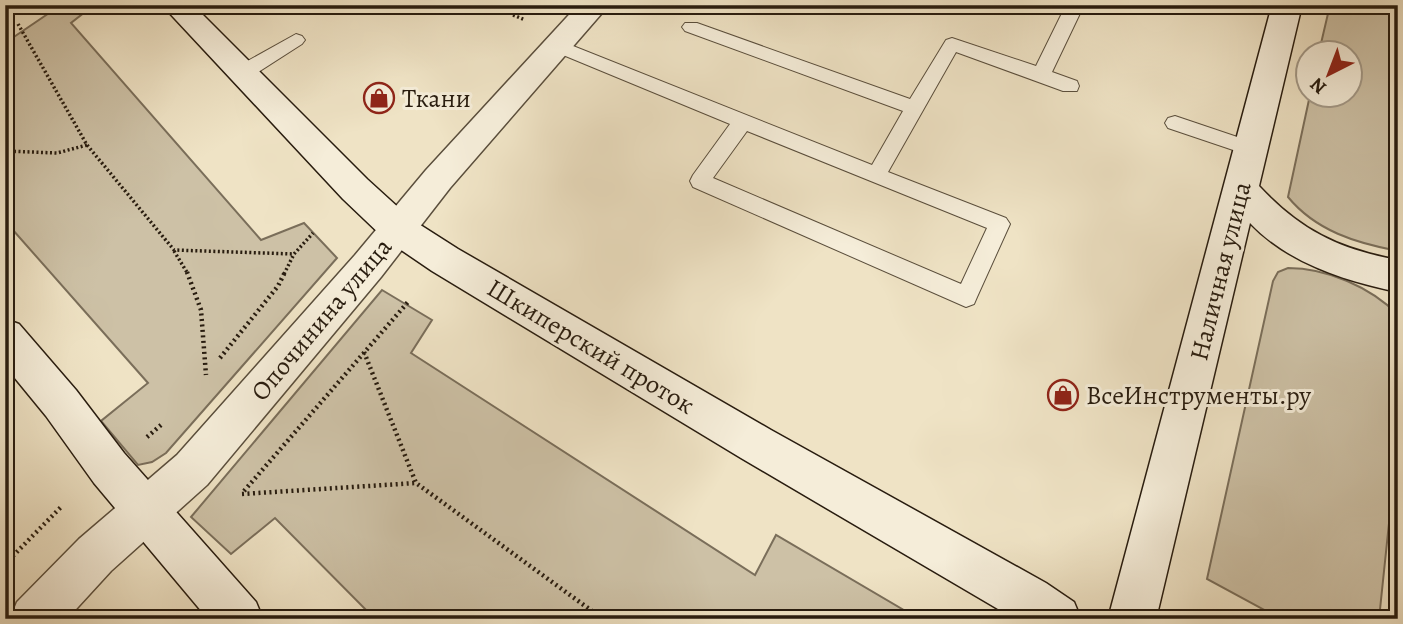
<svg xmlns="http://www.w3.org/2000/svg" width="1403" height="624" viewBox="0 0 1403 624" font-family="Alegreya,serif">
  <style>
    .green { fill: #cdc1a6; stroke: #7a6e5a; stroke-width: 2 }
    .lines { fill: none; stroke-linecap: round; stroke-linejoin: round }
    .lane-casing { stroke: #5a4e3c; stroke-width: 2 }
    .street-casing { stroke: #5a4e3c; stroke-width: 3 }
    .secondary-casing { stroke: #281c0f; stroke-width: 3 }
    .path-far1 { stroke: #281c0f; stroke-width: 3.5; stroke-dasharray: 2 2.5; stroke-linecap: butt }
    .path { stroke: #281c0f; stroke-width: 4.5; stroke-dasharray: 2 3.5; stroke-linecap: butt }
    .lane { fill: #f5edd9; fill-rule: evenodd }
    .street { fill: #f5edd9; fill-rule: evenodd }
    .secondary { fill: #f5edd9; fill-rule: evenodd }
    .labels { text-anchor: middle; stroke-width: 6; stroke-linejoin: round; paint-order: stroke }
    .poi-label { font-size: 26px; fill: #281c0f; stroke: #f5edd9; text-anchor: start }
    .street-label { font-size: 26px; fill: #281c0f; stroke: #f5edd9 }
  </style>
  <rect width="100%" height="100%" fill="#efe3c5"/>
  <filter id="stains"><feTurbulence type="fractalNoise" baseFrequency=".00286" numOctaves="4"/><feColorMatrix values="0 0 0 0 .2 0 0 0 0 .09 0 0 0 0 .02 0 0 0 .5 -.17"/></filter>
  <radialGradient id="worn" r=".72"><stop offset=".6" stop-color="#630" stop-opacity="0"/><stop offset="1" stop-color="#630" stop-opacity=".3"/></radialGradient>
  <!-- green -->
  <g class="green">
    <polygon points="61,5 94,5 71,23 261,240 304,223 337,258 166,453 152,462 138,465 101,421 148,383 5,221 5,43"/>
    <path d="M1330 5H1398V251C1356 243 1316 231 1288 197L1310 95 1350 94V52H1319Z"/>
    <path d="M1288 268C1326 268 1371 287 1398 315V437L1379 619H1281L1207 579 1273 281 1278 272Z"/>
    <polygon points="382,290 432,320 411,353 755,575 776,535 919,619 375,619 275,518 231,554 191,517"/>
  </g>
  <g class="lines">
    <!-- lane casing -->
    <g class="lane-casing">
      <g id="lane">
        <path d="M1066 5H1084L1052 72 1077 81 1079 86 1077 91H1063L956 52 888 172 1006 218 1010 224 977 297 974 304 966 307 693 187 690 181 693 175 730 124 551 50 548 46 557 40 563 42 872 165 903 111 685 31 682 27 685 23H697L910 99 946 40 952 38 1036 66ZM747 131 987 228 961 284 713 178Z"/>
        <polygon points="296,34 302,36 305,40 302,44 249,78 235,78 233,73 235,68"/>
        <polygon points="1175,116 1258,144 1261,149 1258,154 1251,156 1168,128 1165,123 1168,118"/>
      </g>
    </g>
    <!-- street casing -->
    <g class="street-casing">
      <polygon id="street" points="578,5 609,5 450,188 381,277 207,485 111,571 67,619 10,619 17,602 79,539 177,455 355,255 426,170"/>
    </g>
    <!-- secondary casing -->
    <g class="secondary-casing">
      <g id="secondary">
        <polygon points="162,5 193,5 367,179 411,219 458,249 771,430 1046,583 1074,602 1081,619 1015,619 741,458 432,271 385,239 343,199"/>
        <path d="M1272 5H1302L1259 186C1300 230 1338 249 1398 260V292C1345 281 1288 263 1250 223L1156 619H1108Z"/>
        <polygon points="5,319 19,324 76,390 124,453 256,602 263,619 208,619 94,483 46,416 5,366"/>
      </g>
    </g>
    <!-- path-far1 -->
    <g class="path-far1">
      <polyline points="513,15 525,20"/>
      <polyline points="18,24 87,145 174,250 294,254"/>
      <polyline points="5,151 57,153 87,145"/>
      <polyline points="174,251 188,274"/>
      <polyline points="284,274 294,254 313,233"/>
    </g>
    <!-- path -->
    <g class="path">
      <polyline points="187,272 201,310 206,375"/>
      <polyline points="364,352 416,483 603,619"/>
      <polyline points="220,358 278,286 285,272"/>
      <polyline points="147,437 161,425"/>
      <polyline points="244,491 408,302"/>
      <polyline points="242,494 416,483"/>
      <polyline points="5,564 61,507"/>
    </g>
    <!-- lane -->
    <use href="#lane" class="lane"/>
    <!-- street -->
    <use href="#street" class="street"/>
    <!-- secondary -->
    <use href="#secondary" class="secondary"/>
  </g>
  <!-- icons -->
  <defs>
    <g id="shop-ring" transform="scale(1.575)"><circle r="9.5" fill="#f5edd9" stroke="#8f2418" stroke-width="1.5"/><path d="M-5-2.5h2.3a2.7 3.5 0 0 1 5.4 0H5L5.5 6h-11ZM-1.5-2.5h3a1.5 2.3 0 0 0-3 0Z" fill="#8f2418"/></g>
  </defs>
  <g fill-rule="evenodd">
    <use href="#shop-ring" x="379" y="98"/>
    <use href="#shop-ring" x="1063" y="395"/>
  </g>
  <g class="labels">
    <!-- poi labels -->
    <g class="poi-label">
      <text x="402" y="107">Ткани</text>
      <text x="1086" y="404">ВсеИнструменты.ру</text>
    </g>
    <!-- street labels -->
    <g class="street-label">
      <text transform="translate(1220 271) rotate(-76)" y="9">Наличная улица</text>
      <text transform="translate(321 319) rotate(-50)" y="9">Опочинина улица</text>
      <text transform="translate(591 346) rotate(31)" y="9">Шкиперский проток</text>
    </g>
  </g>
  <!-- margin -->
  <rect width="1403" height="624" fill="none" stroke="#efe3c5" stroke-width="28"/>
  <rect x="7" y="7" width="1389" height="610" fill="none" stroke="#281c0f" stroke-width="3.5"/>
  <rect x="14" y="14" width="1375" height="596" fill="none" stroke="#281c0f" stroke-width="2"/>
  <!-- north arrow -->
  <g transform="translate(1329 74) rotate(222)"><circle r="33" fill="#f5edd9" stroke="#a39988" stroke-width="2"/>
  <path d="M0-5L12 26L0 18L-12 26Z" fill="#8f2418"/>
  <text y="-10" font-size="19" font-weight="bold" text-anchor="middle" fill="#281c0f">N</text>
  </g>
  <rect width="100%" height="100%" filter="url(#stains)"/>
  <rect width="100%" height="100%" fill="url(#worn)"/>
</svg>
